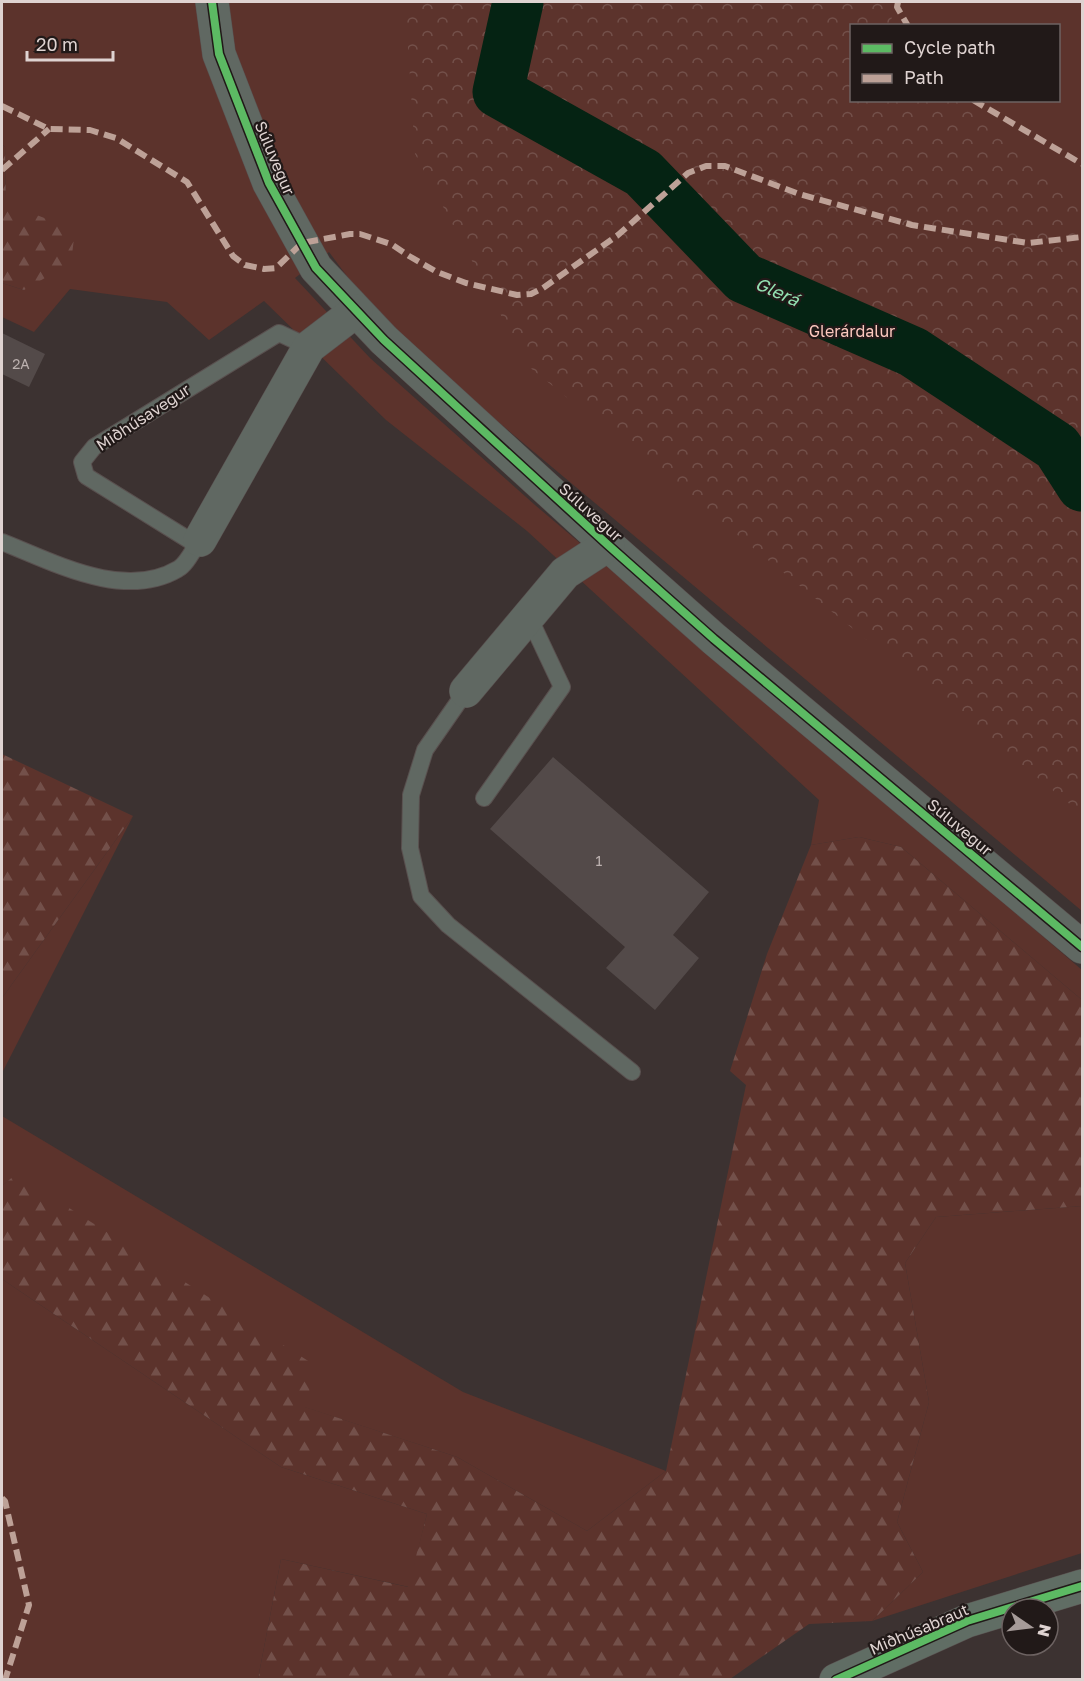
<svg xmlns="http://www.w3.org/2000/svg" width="1084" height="1681" viewBox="0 0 1084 1681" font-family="'Golos Text',sans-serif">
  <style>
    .grass { fill: #5c332c; fill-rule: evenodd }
    .forest { fill: url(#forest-firs) }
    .park { fill: url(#park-crowns) }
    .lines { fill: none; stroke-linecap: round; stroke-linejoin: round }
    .river { stroke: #052313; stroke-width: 51 }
    .building { fill: #534a49 }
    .lane-casing { stroke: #59504f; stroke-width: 18 }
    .street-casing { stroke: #59504f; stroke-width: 34 }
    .secondary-casing { stroke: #59504f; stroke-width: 34 }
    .lane { stroke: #606862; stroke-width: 16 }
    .street { stroke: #606862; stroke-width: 33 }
    .secondary { stroke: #606d64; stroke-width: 33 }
    .quiet { stroke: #bda197; stroke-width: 6; stroke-dasharray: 12 6; stroke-linecap: butt }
    .cycleway-casing { stroke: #211918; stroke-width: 11 }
    .cycleway { stroke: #5cba63; stroke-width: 8 }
    .labels { text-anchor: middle; stroke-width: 4.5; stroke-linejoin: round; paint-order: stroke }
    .number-label { font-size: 14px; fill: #bcb1af }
    .street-label { font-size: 16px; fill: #dfd3d1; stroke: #211918 }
    .park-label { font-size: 16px; fill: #fcc8be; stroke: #211918 }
    .water-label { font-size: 18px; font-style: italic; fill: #93e0b1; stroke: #211918 }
  </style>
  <defs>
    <pattern id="forest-firs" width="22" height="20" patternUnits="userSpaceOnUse" patternTransform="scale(1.5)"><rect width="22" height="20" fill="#5c332c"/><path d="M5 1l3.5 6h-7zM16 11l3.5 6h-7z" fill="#73504a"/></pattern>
    <pattern id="park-crowns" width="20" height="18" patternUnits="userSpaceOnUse" patternTransform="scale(1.5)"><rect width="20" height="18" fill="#5c332c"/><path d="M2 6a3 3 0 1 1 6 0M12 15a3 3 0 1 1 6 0" fill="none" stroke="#73504a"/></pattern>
  </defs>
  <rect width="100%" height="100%" fill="#3c3231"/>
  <!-- grass -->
  <g class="grass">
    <path d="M2 2H1082V911L441 374 364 299 329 252 295 278 370 358 535 505 846 768 1082 970V1000L901 847 859 837 811 845 819 800 527 531 386 420 264 301 209 340 167 302 70 289 34 332 2 317V283L24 290 6 203 5 147 2 144ZM852 26H1058V100H852Z"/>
    <polygon points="133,816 2,1073 2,998"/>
    <polygon points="2,1116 463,1392 666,1471 587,1531 457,1457 304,1407 16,1175 2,1186"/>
    <polygon points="1082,1206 1082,1553 872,1621 923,1572 897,1522 929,1402 905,1263 936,1217"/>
    <polygon points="2,1279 281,1467 427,1514 409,1587 281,1559 258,1679 2,1679"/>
  </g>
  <!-- forest -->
  <g class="forest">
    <polygon points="2,144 5,147 6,203 75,230 71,263 24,290 2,283"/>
    <polygon points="2,754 133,816 2,998"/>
    <polygon points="859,837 901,847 1082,1000 1082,1206 936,1217 905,1263 929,1402 897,1522 923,1572 872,1621 809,1624 730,1679 258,1679 281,1559 408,1587 427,1514 281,1467 2,1279 2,1186 16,1174 316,1366 305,1407 457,1457 587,1531 666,1471 746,1085 730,1071 767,954 811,845"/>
  </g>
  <!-- park -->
  <polygon class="park" points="405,2 893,2 891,25 852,26 852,100 956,101 1082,196 1082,814 528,366 415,154"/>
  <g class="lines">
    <!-- river -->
    <polyline class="river" points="518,2 498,92 643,173 744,278 913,352 1057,447 1082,486"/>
  </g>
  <!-- building -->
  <g class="building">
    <polygon points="2,333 45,354 29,387 2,374"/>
    <polygon points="553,757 709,892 673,935 699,958 655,1010 606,968 625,947 490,829"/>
  </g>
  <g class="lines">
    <!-- lane casing -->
    <g class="lane-casing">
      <g id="lane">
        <polyline points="200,540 189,540 86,476 82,462 94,447 279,333 309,347"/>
        <path d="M2 542C53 562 124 601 178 569 187 564 194 548 200 540"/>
        <polyline points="466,691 425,750 411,795 410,848 421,896 448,925 632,1072"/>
        <polyline points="484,798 562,687 528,615"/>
      </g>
    </g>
    <!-- street casing -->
    <g class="street-casing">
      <g id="street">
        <polyline points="212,2 219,54 269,183 316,268 384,340 608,545 714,639 1082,947"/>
        <polyline points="200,540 309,347 356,311"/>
        <polyline points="466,691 565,573 608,545"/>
      </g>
    </g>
    <!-- secondary casing -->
    <g class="secondary-casing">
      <polyline id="secondary" points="836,1680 967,1621 1082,1586"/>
    </g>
    <!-- lane -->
    <use href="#lane" class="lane"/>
    <!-- street -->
    <use href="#street" class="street"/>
    <!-- secondary -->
    <use href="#secondary" class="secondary"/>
    <!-- quiet -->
    <g class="quiet">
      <polyline points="898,2 897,7 908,26"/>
      <polyline points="973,100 1082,164"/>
      <polyline points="2,106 49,129 90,130 116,138 187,182 233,256 245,265 264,269 276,268 302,243 350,234 360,234 391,244 409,256 437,272 466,283 517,295 531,294 543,288 618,235 688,173 706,166 725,166 799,194 912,225 1028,243 1082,237"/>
      <polyline points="2,170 49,129"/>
      <polyline points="2,1498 5,1501 29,1605 5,1680"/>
    </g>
    <!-- cycleway casing -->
    <g class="cycleway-casing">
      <g id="cycleway">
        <polyline points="212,2 219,54 269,183 316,268 384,340 608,545 714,639 1082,947"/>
        <polyline points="836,1680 967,1621 1082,1586"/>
      </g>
    </g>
    <!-- cycleway -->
    <use href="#cycleway" class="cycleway"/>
  </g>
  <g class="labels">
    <!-- number labels -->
    <g class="number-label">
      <text x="21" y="369">2A</text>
      <text x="599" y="866">1</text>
    </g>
    <!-- street labels -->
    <g class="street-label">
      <text transform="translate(275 158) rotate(67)" y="6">Súluvegur</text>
      <text transform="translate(143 417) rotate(-33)" y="6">Miðhúsavegur</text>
      <text transform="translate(591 512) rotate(42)" y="6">Súluvegur</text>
      <text transform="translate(960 827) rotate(40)" y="6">Súluvegur</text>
      <text transform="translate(919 1629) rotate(-23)" y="6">Miðhúsabraut</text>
    </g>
    <!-- park labels -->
    <g class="park-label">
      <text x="852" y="337">Glerárdalur</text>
    </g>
    <!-- water labels -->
    <g class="water-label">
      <text transform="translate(777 292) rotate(24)" y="6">Glerá</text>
    </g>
  </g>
  <!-- border -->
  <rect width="1084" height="1681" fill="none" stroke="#dfd3d1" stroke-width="6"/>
  <!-- legend -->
  <rect x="850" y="24" width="210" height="78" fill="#211918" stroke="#6d6362" stroke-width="1.5"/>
  <rect x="862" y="44" width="30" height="9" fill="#5cba63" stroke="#6d6362" stroke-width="1.5"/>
  <text x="904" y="54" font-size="18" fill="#dfd3d1">Cycle path</text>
  <rect x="862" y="74" width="30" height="9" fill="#bda197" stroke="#6d6362" stroke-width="1.5"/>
  <text x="904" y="84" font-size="18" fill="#dfd3d1">Path</text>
  <!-- north arrow -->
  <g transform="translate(1030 1627) rotate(104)"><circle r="28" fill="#211918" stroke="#6d6362" stroke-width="1.5"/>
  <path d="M0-4.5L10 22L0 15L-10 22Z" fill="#a69b99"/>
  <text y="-9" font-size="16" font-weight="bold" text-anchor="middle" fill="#dfd3d1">N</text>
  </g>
  <!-- scale -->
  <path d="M27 51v9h86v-9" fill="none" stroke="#dfd3d1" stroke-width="3"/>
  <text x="36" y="51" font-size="18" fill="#dfd3d1" stroke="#211918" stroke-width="4.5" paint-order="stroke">20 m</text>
</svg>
